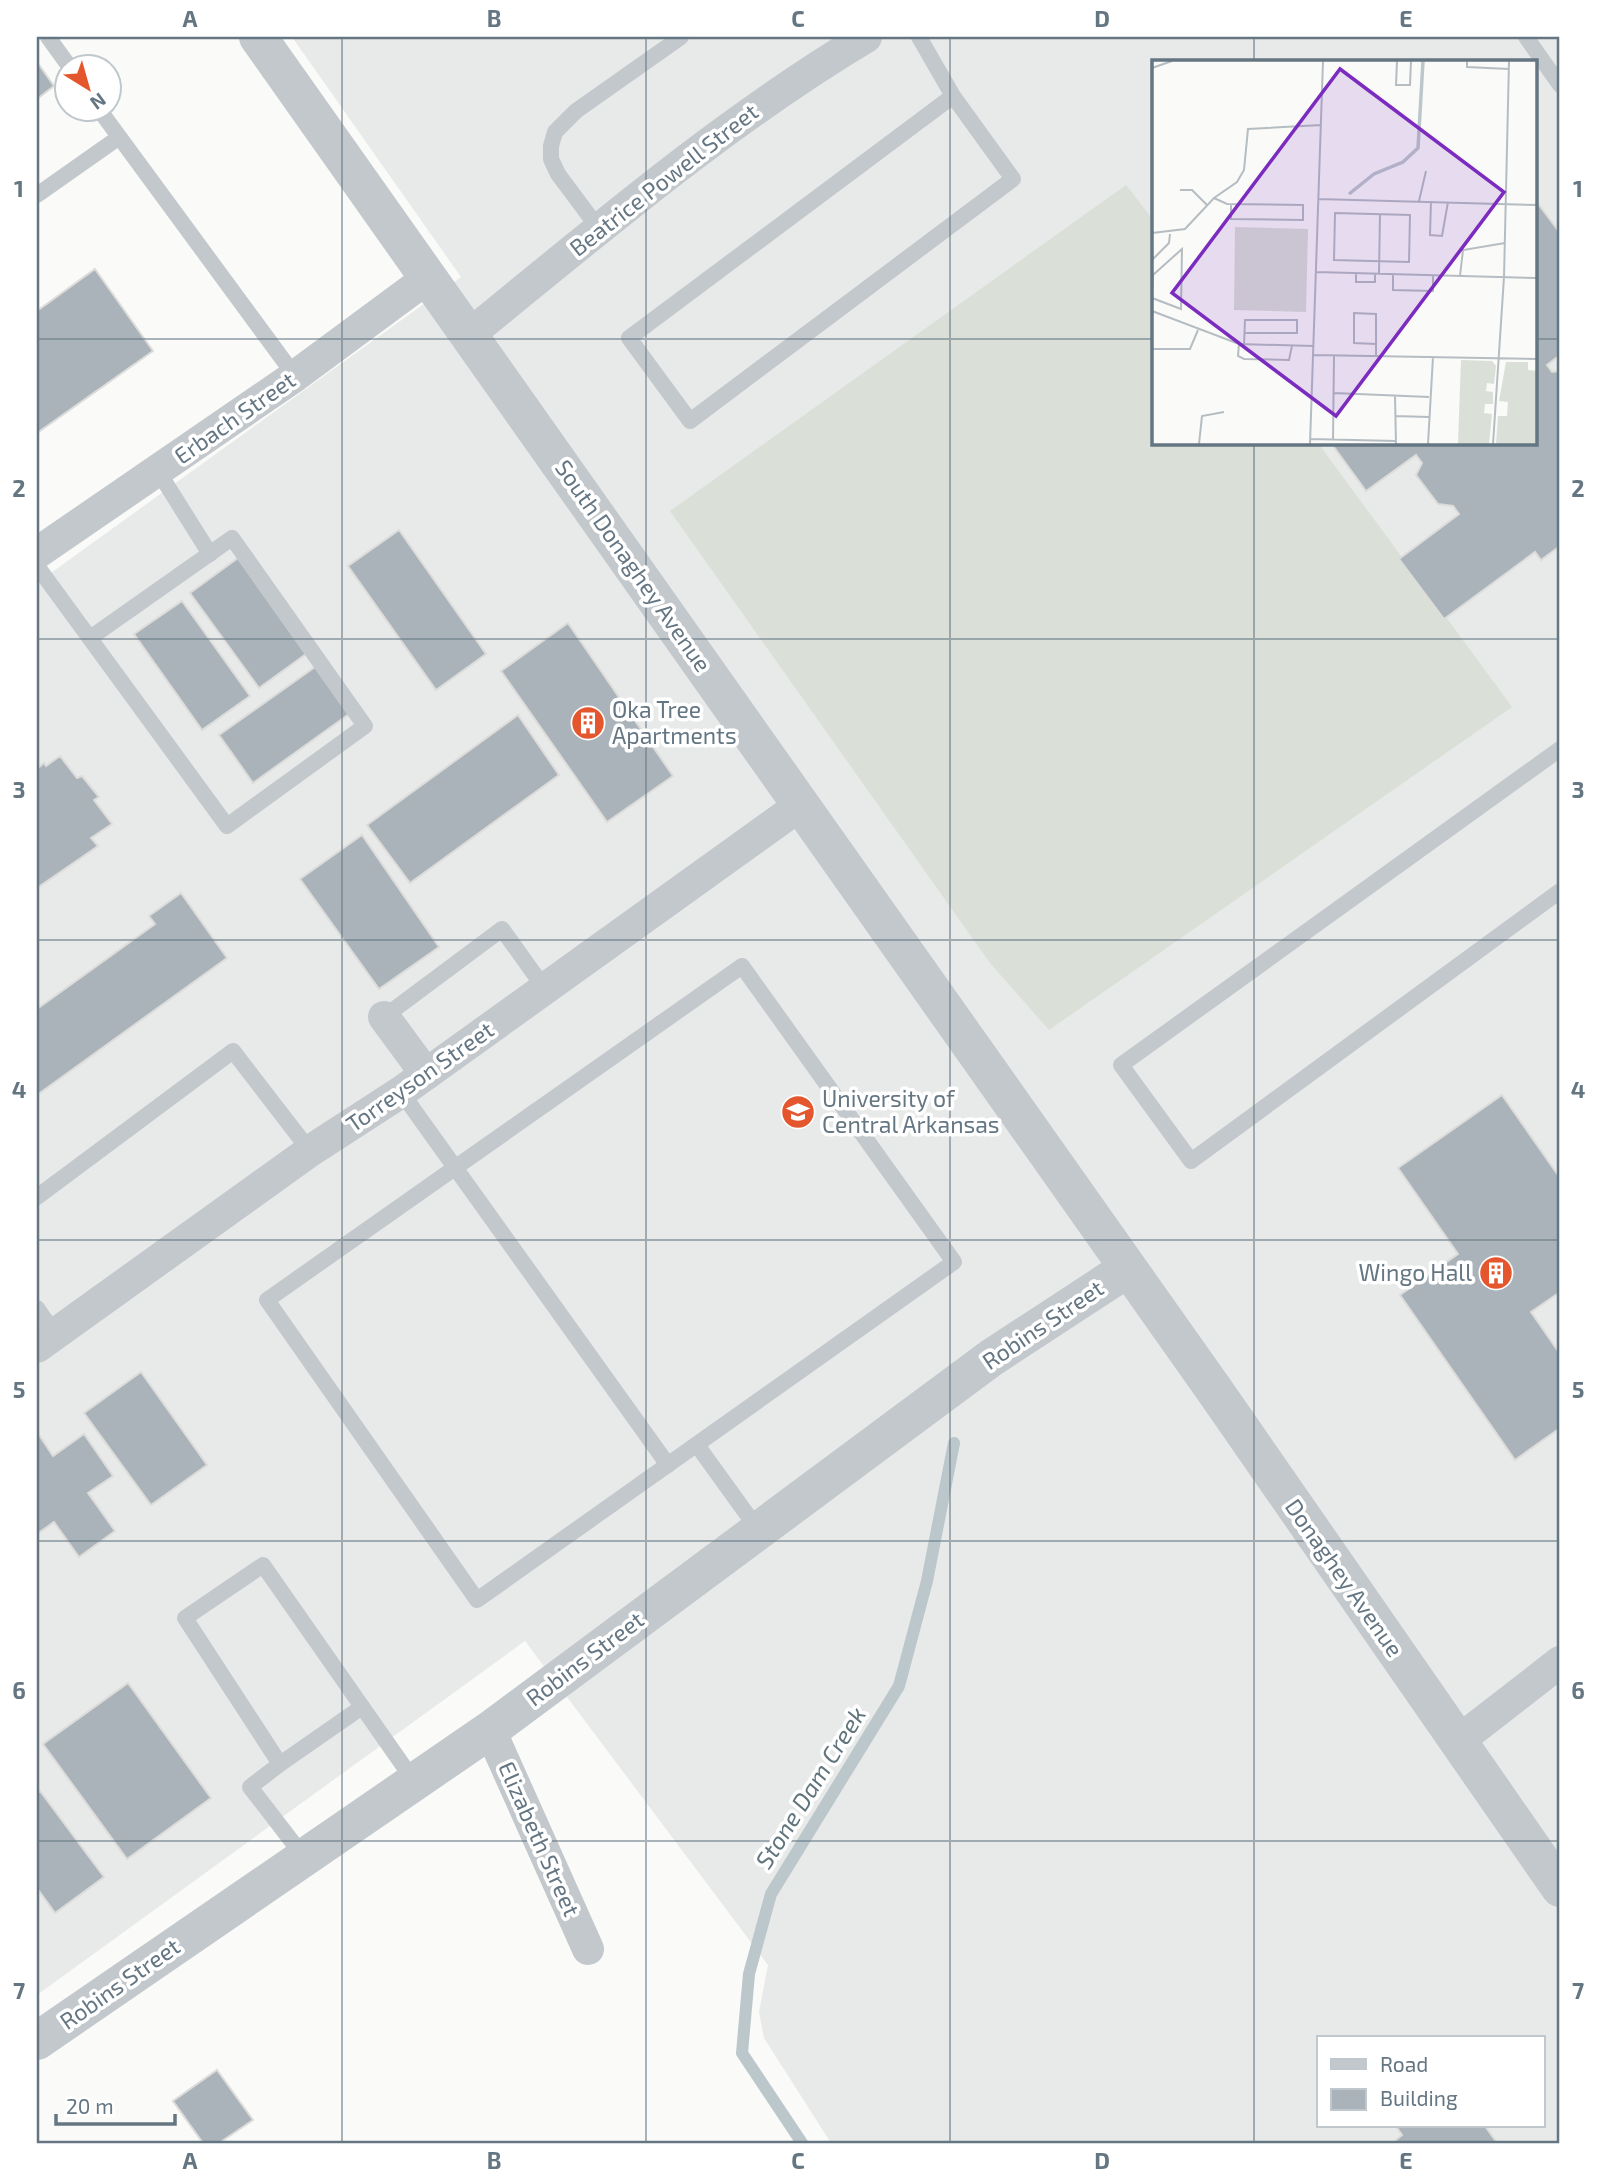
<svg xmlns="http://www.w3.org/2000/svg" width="1597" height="2180" viewBox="0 0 1597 2180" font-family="'Exo 2',sans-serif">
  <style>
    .built { fill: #e8e9e9; fill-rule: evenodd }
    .grass { fill: #dadfd7 }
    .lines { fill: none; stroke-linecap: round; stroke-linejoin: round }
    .stream { stroke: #bbc7cb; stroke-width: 12 }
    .building { fill: #aab3b9; stroke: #dcdcda; stroke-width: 2 }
    .service { stroke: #c3c8cc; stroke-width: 16 }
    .minor { stroke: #c3c8cc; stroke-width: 32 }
    .tertiary { stroke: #c3c8cc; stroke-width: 38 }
    .grid { fill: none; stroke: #657683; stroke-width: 2; stroke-opacity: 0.55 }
    .labels { text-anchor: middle; stroke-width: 7; stroke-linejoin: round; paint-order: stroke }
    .street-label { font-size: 23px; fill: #657683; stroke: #fff }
    .poi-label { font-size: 23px; fill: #657683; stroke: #fff; text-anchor: start }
    .water-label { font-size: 24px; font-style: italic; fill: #60757c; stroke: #fff }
    .inset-river { fill: none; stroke: #bbc7cb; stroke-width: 3.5 }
    .inset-road { fill: none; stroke: #b5bdc2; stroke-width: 2 }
    .view { fill: #7b2cbf; fill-opacity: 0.15; stroke: #7b2cbf; stroke-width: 3.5 }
    .inset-edge { fill: none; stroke: #657683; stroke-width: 3.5 }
    .neatline { fill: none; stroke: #657683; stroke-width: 2.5 }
    .grid-label { font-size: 23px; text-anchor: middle; font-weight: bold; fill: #657683 }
  </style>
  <rect width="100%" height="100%" fill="#fafaf8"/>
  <!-- built -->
  <path class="built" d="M292 37H1560V2143H831L764 2038 759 2012 768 1965 525 1641 37 1995V583L461 277ZM1154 61H1536V443H1154ZM1319 2038H1543V2126H1319Z"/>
  <!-- grass -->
  <polygon class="grass" points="1126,185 1154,221 1154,443 1318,443 1512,707 1049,1030 990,963 670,511"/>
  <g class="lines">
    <!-- stream -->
    <polyline class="stream" points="802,2143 742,2053 749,1974 771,1894 899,1686 927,1581 954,1443"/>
  </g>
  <!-- building -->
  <g class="building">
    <polygon points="37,62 54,86 37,99"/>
    <polygon points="1539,205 1560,233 1560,355 1547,365 1552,372 1560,371 1560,546 1541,560 1535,552 1444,619 1399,559 1459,514 1453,506 1438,504 1416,475 1422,463 1416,455 1366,491 1331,443 1536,443 1536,208"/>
    <polygon points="95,269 153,351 37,433 37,311"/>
    <polygon points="399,530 486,654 436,690 348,566"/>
    <polygon points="238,558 306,654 259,688 190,593"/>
    <polygon points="182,601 250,696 202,730 134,634"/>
    <polygon points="568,623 673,776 607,822 501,671"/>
    <polygon points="315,667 349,714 253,783 219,735"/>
    <polygon points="518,715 559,775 410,883 367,825"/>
    <polygon points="60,756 77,778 82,776 99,797 94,800 112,824 91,838 98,846 37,888 37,769 44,763 46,766"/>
    <polygon points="362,835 439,947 379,989 300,879"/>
    <polygon points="181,893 227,958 37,1095 37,1009 155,924 149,916"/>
    <polygon points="1502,1095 1560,1178 1560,1292 1531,1312 1560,1354 1560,1428 1515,1460 1400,1295 1458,1254 1398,1168"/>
    <polygon points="141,1372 207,1465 151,1505 84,1413"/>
    <polygon points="84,1434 113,1476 88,1493 115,1531 79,1557 54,1522 37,1534 37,1436 39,1435 53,1456"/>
    <polygon points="128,1683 211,1798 127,1859 43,1744"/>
    <polygon points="40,1791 104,1877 55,1913 37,1888 37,1794"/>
    <polygon points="217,2070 253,2120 219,2143 203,2143 173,2101"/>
    <polygon points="1396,2126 1485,2126 1497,2143 1398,2143 1396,2140 1402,2135"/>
  </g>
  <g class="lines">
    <!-- service -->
    <g class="service">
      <polyline points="48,37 69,66"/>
      <polyline points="919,37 953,96 1013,179 690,421 629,338 953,96"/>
      <polyline points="1526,37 1560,85"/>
      <polyline points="98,108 295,376"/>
      <polyline points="37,195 118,138"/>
      <polyline points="599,229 558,174 551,159 551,146 555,132 576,111 681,37"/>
      <polyline points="158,471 210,554"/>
      <polyline points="37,566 227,826 365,726 232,538 90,638"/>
      <polyline points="1560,749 1121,1065 1191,1161 1560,891"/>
      <polygon points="742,966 954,1262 477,1600 267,1300"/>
      <polyline points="384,1017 502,929 545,989"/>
      <polyline points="401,1092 668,1465"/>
      <polyline points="37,1197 233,1051 310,1151"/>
      <polyline points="37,1308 55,1334"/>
      <polyline points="697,1445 759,1531"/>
      <polyline points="280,1764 362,1707"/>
      <polyline points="304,1857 250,1787 280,1764 185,1618 263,1565 414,1781"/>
    </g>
    <!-- minor -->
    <g class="minor">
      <path d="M470 334C598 230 724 122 866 37"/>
      <polyline points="37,553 295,376 429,277"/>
      <polyline points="384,1017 426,1074"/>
      <polyline points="37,1347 310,1151 401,1092 802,804"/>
      <polyline points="490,1730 588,1949"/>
      <polyline points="1457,1742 1560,1662"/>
    </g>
    <!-- tertiary -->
    <g class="tertiary">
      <polyline points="258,37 1215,1391 1560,1888"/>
      <polyline points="37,2041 490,1730 991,1358 1127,1269"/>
    </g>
  </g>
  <!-- grid -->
  <path class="grid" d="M342 37V2143M646 37V2143M950 37V2143M1254 37V61M37 339H1154M1536 339H1560M1254 443V2143M37 639H1560M37 940H1560M37 1240H1560M37 1541H1560M37 1841H1560"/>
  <!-- icons -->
  <defs>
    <g id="building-disc" transform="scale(1.75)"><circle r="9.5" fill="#e4572e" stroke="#fff"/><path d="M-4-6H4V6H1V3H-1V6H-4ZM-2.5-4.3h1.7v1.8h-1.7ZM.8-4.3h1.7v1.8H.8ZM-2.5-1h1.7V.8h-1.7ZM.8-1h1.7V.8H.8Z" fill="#fff"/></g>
    <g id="university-disc" transform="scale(1.75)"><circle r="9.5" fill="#e4572e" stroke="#fff"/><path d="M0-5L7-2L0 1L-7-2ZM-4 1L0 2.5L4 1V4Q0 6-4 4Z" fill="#fff"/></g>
  </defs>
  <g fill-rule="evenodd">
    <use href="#building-disc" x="588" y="723"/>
    <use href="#university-disc" x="798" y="1112"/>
    <use href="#building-disc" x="1496" y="1273"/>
  </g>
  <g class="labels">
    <!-- street labels -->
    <g class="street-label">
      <text transform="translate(664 180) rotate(-38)" y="8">Beatrice Powell Street</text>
      <text transform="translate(235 418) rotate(-35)" y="8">Erbach Street</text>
      <text transform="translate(633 566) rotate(55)" y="8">South Donaghey Avenue</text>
      <text transform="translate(420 1077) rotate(-35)" y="8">Torreyson Street</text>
      <text transform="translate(1043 1325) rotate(-34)" y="8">Robins Street</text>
      <text transform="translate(1344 1578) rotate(55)" y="8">Donaghey Avenue</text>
      <text transform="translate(585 1659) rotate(-37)" y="8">Robins Street</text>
      <text transform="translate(539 1839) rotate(66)" y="8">Elizabeth Street</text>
      <text transform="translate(120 1984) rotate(-35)" y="8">Robins Street</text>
    </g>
    <!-- poi labels -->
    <g class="poi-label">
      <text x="612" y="718">Oka Tree<tspan x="612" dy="26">Apartments</tspan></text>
      <text x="822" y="1107">University of<tspan x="822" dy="26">Central Arkansas</tspan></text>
      <text x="1472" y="1281" text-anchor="end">Wingo Hall</text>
    </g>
    <!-- water labels -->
    <g class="water-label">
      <text transform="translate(811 1788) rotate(-58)" y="8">Stone Dam Creek</text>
    </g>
  </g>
  <!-- overview -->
  <g transform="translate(1152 60)">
    <rect width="385" height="385" fill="#fafaf8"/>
    <path d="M83 167 156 169 154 252 82 250ZM309 300 340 301 344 306 342 324 335 323 334 331 341 332V344H333L332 353 340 354 337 384H306ZM354 302H376V310L385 311V384H344L346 356H355L356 342 347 341Z" fill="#dadfd7"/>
    <path class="inset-river" d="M197 134 222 114 251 102 266 88 271 1"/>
    <path class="inset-road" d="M245 1 244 25H258L259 1M315 1V7L357 9M0 8 20 1M28 130H40L55 145M62 138 75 144 151 145V160L79 159V144M166 139 385 145M267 141 274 111M279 141 278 175 290 176 296 142M183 153 258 155 257 202 182 200ZM0 173 33 169 62 138 85 122 92 110 96 69 169 65M0 200 17 183 18 174M164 212 385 218M204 213V222H223V213M227 213 228 154M241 214V230L281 231V215M308 216 311 190 353 183M0 236 1 215 30 189 29 249 0 238M0 251 87 284 161 286M87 284 86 296 92 299 137 300 140 286M92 285 93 260H145V273H93M0 289H38L46 270M161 295 385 299M224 297V254L202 253V283L224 284M182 333 277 337M243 335 244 384M243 356 277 357M159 379 244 381M181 380 182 295M47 384 50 356 72 352M158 384 171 1M276 384 281 297M341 384 352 217 357 1"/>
    <path class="view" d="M188 9 352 132 184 356 20 233Z"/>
    <rect width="385" height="385" class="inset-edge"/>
  </g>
  <!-- border -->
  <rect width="1597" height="2180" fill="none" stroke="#ffffff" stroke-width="77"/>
  <!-- legend -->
  <rect x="1317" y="2036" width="228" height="91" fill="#ffffff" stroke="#c1c8cd" stroke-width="2"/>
  <rect x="1331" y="2059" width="35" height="10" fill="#c3c8cc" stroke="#c1c8cd" stroke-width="2"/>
  <text x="1380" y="2072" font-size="21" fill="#657683">Road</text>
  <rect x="1331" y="2089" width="35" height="21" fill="#aab3b9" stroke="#c1c8cd" stroke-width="2"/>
  <text x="1380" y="2106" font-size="21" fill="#657683">Building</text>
  <!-- north arrow -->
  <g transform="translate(88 88) rotate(143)"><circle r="33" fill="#ffffff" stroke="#c1c8cd" stroke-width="2"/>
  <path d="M0-5L12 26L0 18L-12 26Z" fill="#e4572e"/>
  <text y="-10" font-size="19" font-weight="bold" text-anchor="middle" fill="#657683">N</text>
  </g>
  <!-- scale -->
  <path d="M56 2114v10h119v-10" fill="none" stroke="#657683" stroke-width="3.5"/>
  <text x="66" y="2114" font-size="21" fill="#657683" stroke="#ffffff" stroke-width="5" paint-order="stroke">20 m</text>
  <rect x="38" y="38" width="1520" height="2104" class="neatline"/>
  <g class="grid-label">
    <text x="190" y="27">A</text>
    <text x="494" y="27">B</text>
    <text x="798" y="27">C</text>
    <text x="1102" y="27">D</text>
    <text x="1406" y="27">E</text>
    <text x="19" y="197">1</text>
    <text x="1578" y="197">1</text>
    <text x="19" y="497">2</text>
    <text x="1578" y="497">2</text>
    <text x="19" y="798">3</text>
    <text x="1578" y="798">3</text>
    <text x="19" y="1098">4</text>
    <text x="1578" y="1098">4</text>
    <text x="19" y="1398">5</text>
    <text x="1578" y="1398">5</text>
    <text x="19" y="1699">6</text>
    <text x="1578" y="1699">6</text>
    <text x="19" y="1999">7</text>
    <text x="1578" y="1999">7</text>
    <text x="190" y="2169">A</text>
    <text x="494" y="2169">B</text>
    <text x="798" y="2169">C</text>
    <text x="1102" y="2169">D</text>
    <text x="1406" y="2169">E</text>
  </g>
</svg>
